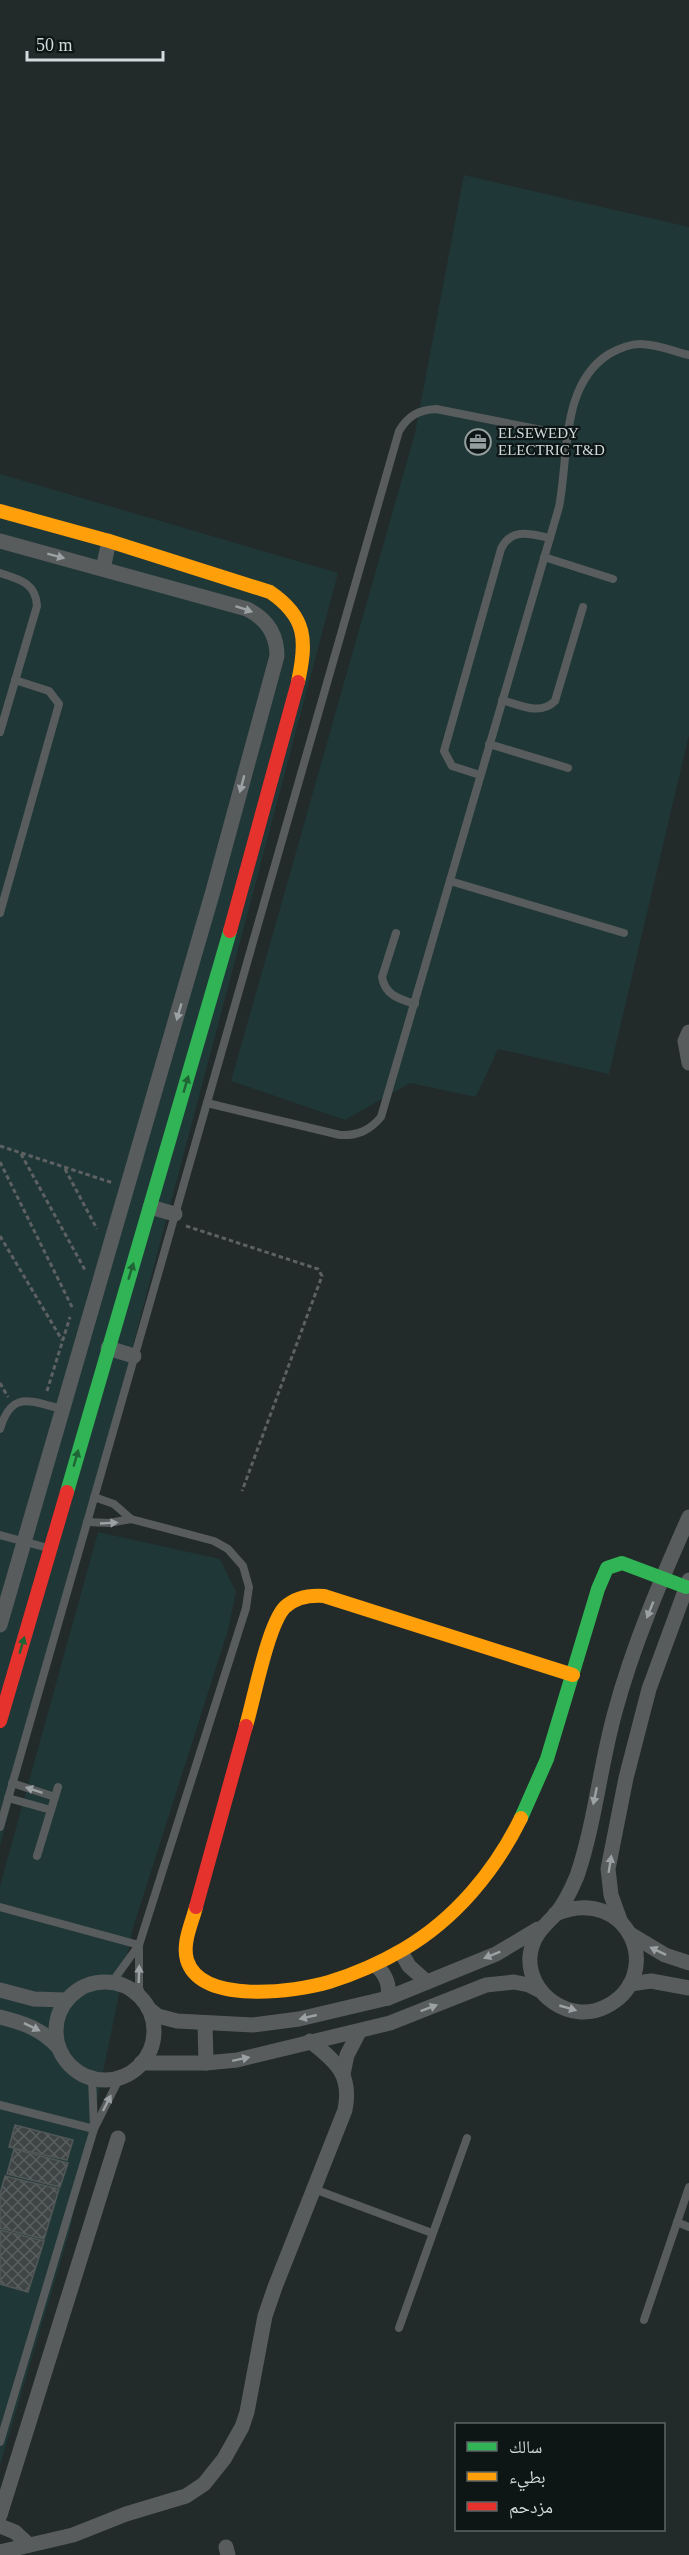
<svg xmlns="http://www.w3.org/2000/svg" width="689" height="2555" viewBox="0 0 689 2555" font-family="'Times New Roman','Noto Naskh Arabic',serif">
  <style>
    .built { fill: #203738 }
    .building { fill: url(#building-cross-hatch); stroke: #515857; stroke-width: 1.5 }
    .lines { fill: none; stroke-linecap: round; stroke-linejoin: round }
    .path { stroke: #5e6161; stroke-width: 3; stroke-dasharray: 4.5 3; stroke-linecap: butt }
    .lane { stroke: #595c5d; stroke-width: 8 }
    .street { stroke: #595c5d; stroke-width: 15 }
    .fast { stroke: #30b455; stroke-width: 14 }
    .slow { stroke: #ff9f0a; stroke-width: 14 }
    .jam { stroke: #e5322d; stroke-width: 14 }
    .oneway { fill: #9ca2a3 }
    .oneway2 { fill: #1f6435 }
    .labels { text-anchor: middle; stroke-width: 4.5; stroke-linejoin: round; paint-order: stroke }
    .poi-label { font-size: 15px; fill: #d2dcdc; stroke: #0e1515; text-anchor: start }
  </style>
  <defs>
    <pattern id="building-cross-hatch" width="8" height="8" patternUnits="userSpaceOnUse" patternTransform="scale(1.5)"><rect width="8" height="8" fill="#3f4545"/><path d="M0 0l8 8M0 8l8-8" fill="none" stroke="#5a5f5f"/></pattern>
  </defs>
  <rect width="100%" height="100%" fill="#222a2a"/>
  <!-- built -->
  <g class="built">
    <polygon points="464,175 689,227 689,735 609,1074 498,1049 476,1097 410,1083 345,1120 231,1081 415,433"/>
    <polygon points="0,474 338,573 0,1846"/>
    <polygon points="98,1532 220,1559 236,1592 228,1630 133,1928 70,2230 0,2465 0,1886"/>
  </g>
  <!-- building -->
  <g class="building">
    <polygon points="15,2125 73,2140 67,2160 9,2147"/>
    <polygon points="14,2149 68,2163 60,2187 7,2174"/>
    <polygon points="5,2176 59,2189 44,2239 0,2228 0,2194"/>
    <polygon points="0,2230 44,2241 28,2292 0,2284"/>
  </g>
  <g class="lines">
    <!-- path -->
    <g class="path">
      <polyline points="0,1146 113,1183"/>
      <polyline points="21,1154 85,1270"/>
      <polyline points="0,1162 73,1309"/>
      <polyline points="65,1169 97,1229"/>
      <polyline points="186,1226 318,1269 322,1276 242,1491"/>
      <polyline points="0,1236 62,1340"/>
      <polyline points="0,1383 8,1397"/>
      <polyline points="47,1391 70,1317"/>
    </g>
    <!-- lane -->
    <g class="lane">
      <polyline points="544,557 613,579"/>
      <path d="M0 573C19 579 36 583 37 606L0 732"/>
      <path d="M502 700C520 705 540 716 555 701L583 607"/>
      <polyline points="489,744 568,768"/>
      <path d="M480 775 452 766 444 751 501 549C511 527 531 534 550 538"/>
      <polyline points="450,881 624,933"/>
      <polyline points="0,913 59,704 49,691 15,680"/>
      <path d="M396 933 382 977C385 995 399 999 415 1004"/>
      <path d="M207 1103 340 1135C358 1136 370 1130 381 1117L559 507C569 457 560 385 609 354 618 349 629 344 640 344 656 344 673 351 689 355"/>
      <path d="M0 1429C12 1389 31 1402 63 1409"/>
      <polyline points="94,1497 114,1504 131,1519"/>
      <polyline points="87,1522 109,1523 131,1519 214,1541 228,1549 243,1566 249,1587 246,1608 139,1945 115,1978 109,1982"/>
      <polyline points="0,1535 48,1548"/>
      <polyline points="12,1783 55,1797"/>
      <polyline points="8,1798 51,1810"/>
      <path d="M0 1827 399 431C408 416 418 410 436 409L567 435"/>
      <polyline points="37,1856 58,1787"/>
      <polyline points="0,1907 139,1945"/>
      <polyline points="139,1947 139,1988 144,2001"/>
      <polyline points="92,2078 94,2127"/>
      <polyline points="0,2105 94,2129 0,2442"/>
      <polyline points="94,2129 120,2077"/>
      <polyline points="314,2189 432,2233"/>
      <polyline points="677,2222 689,2227"/>
      <polyline points="644,2320 689,2187"/>
      <polyline points="399,2328 467,2138"/>
    </g>
    <!-- street -->
    <g class="street">
      <path d="M0 541 247 609C267 619 277 634 277 656L213 891 0 1625"/>
      <polyline points="103,569 109,541"/>
      <polyline points="689,1032 685,1041 689,1063"/>
      <polyline points="150,1207 175,1214"/>
      <polyline points="108,1348 134,1356"/>
      <path d="M555 1914C630 1883 667 1977 605 2007 571 2024 527 1995 530 1956 532 1937 542 1928 555 1915 564 1905 572 1888 577 1876 595 1823 600 1766 615 1712 633 1645 661 1580 689 1517"/>
      <polyline points="620,1920 611,1895 608,1869 626,1778 649,1689 689,1580"/>
      <polyline points="630,1934 665,1955 689,1963"/>
      <polyline points="401,1952 409,1966 427,1982"/>
      <path d="M375 1965C386 1974 390 1984 388 1998"/>
      <circle cx="105" cy="2031" r="49"/>
      <polyline points="630,1984 651,1981 689,1988"/>
      <polyline points="0,1990 34,1999 66,2000"/>
      <polyline points="148,2008 158,2016 177,2021 253,2025 299,2019 388,1998 496,1954 538,1929"/>
      <path d="M0 2017C24 2023 42 2029 59 2048"/>
      <polyline points="205,2023 206,2063"/>
      <polyline points="141,2063 206,2063 237,2060 390,2023 486,1985 514,1982 529,1985 541,1991"/>
      <polyline points="343,2074 347,2055 359,2032"/>
      <polyline points="0,2515 118,2138"/>
      <polyline points="0,2526 15,2532 29,2545"/>
      <polyline points="226,2547 228,2555"/>
      <path d="M0 2552 73 2535 126 2514 186 2496 204 2484 224 2459 242 2427 247 2412 265 2316 275 2287 345 2110C352 2075 337 2062 310 2041"/>
    </g>
    <!-- fast -->
    <g class="fast">
      <polyline points="67,1492 230,931"/>
      <polyline points="521,1818 547,1759 598,1589 607,1568 622,1563 686,1587"/>
    </g>
    <!-- slow -->
    <g class="slow">
      <path d="M0 511 109 541 270 592C307 617 307 641 298 682"/>
      <path d="M246 1726C254 1699 268 1624 285 1607 296 1597 309 1595 324 1596L573 1675"/>
      <path d="M196 1907C192 1923 182 1943 187 1960 201 2005 295 1992 329 1982 355 1974 380 1963 404 1949 455 1919 495 1871 521 1818"/>
    </g>
    <!-- jam -->
    <g class="jam">
      <polyline points="230,931 298,682"/>
      <polyline points="0,1721 67,1492"/>
      <polyline points="196,1907 246,1726"/>
    </g>
  </g>
  <!-- one-way arrows -->
  <defs><path id="oneway-solid" d="M-6-.8H1V-3.2L6.5 0L1 3.2V.8H-6Z" transform="scale(1.5)"/></defs>
  <g class="oneway">
    <use href="#oneway-solid" transform="translate(56 556) rotate(15)"/>
    <use href="#oneway-solid" transform="translate(244 609) rotate(19)"/>
    <use href="#oneway-solid" transform="translate(242 784) rotate(105)"/>
    <use href="#oneway-solid" transform="translate(179 1012) rotate(106)"/>
    <use href="#oneway-solid" transform="translate(109 1523) rotate(-3)"/>
    <use href="#oneway-solid" transform="translate(650 1610) rotate(112)"/>
    <use href="#oneway-solid" transform="translate(34 1790) rotate(-162)"/>
    <use href="#oneway-solid" transform="translate(595 1796) rotate(102)"/>
    <use href="#oneway-solid" transform="translate(610 1864) rotate(-81)"/>
    <use href="#oneway-solid" transform="translate(658 1951) rotate(-154)"/>
    <use href="#oneway-solid" transform="translate(492 1955) rotate(158)"/>
    <use href="#oneway-solid" transform="translate(139 1974) rotate(-88)"/>
    <use href="#oneway-solid" transform="translate(429 2008) rotate(-21)"/>
    <use href="#oneway-solid" transform="translate(568 2008) rotate(16)"/>
    <use href="#oneway-solid" transform="translate(308 2017) rotate(167)"/>
    <use href="#oneway-solid" transform="translate(32 2027) rotate(26)"/>
    <use href="#oneway-solid" transform="translate(241 2059) rotate(-12)"/>
    <use href="#oneway-solid" transform="translate(107 2103) rotate(-63)"/>
  </g>
  <g class="oneway2">
    <use href="#oneway-solid" transform="translate(186 1084) rotate(-74)"/>
    <use href="#oneway-solid" transform="translate(131 1271) rotate(-73)"/>
    <use href="#oneway-solid" transform="translate(76 1458) rotate(-74)"/>
    <use href="#oneway-solid" transform="translate(22 1645) rotate(-74)"/>
  </g>
  <!-- icons -->
  <defs>
    <g id="office-ring" transform="scale(1.35)"><circle r="9.5" fill="#0e1515" stroke="#949e9e" stroke-width="1.5"/><path d="M-6-3h4V-5.5h4V-3h4V5H-6ZM-1-4.5V-3h2v-1.5ZM-6 0V1H6V0Z" fill="#949e9e"/></g>
  </defs>
  <g fill-rule="evenodd">
    <use href="#office-ring" x="478" y="442"/>
  </g>
  <g class="labels">
    <!-- poi labels -->
    <g class="poi-label">
      <text x="498" y="438">ELSEWEDY<tspan x="498" dy="17">ELECTRIC T&amp;D</tspan></text>
    </g>
  </g>
  <!-- legend -->
  <rect x="455" y="2423" width="210" height="108" fill="#0e1515" stroke="#5c6565" stroke-width="1.5"/>
  <rect x="467" y="2442" width="30" height="9" fill="#30b455" stroke="#5c6565" stroke-width="1.5"/>
  <text x="509" y="2453" font-size="18" fill="#d2dcdc">سالك</text>
  <rect x="467" y="2472" width="30" height="9" fill="#ff9f0a" stroke="#5c6565" stroke-width="1.5"/>
  <text x="509" y="2483" font-size="18" fill="#d2dcdc">بطيء</text>
  <rect x="467" y="2502" width="30" height="9" fill="#e5322d" stroke="#5c6565" stroke-width="1.5"/>
  <text x="509" y="2513" font-size="18" fill="#d2dcdc">مزدحم</text>
  <!-- scale -->
  <path d="M27 51v9h136v-9" fill="none" stroke="#d2dcdc" stroke-width="3"/>
  <text x="36" y="51" font-size="18" fill="#d2dcdc" stroke="#0e1515" stroke-width="4.5" paint-order="stroke">50 m</text>
</svg>
